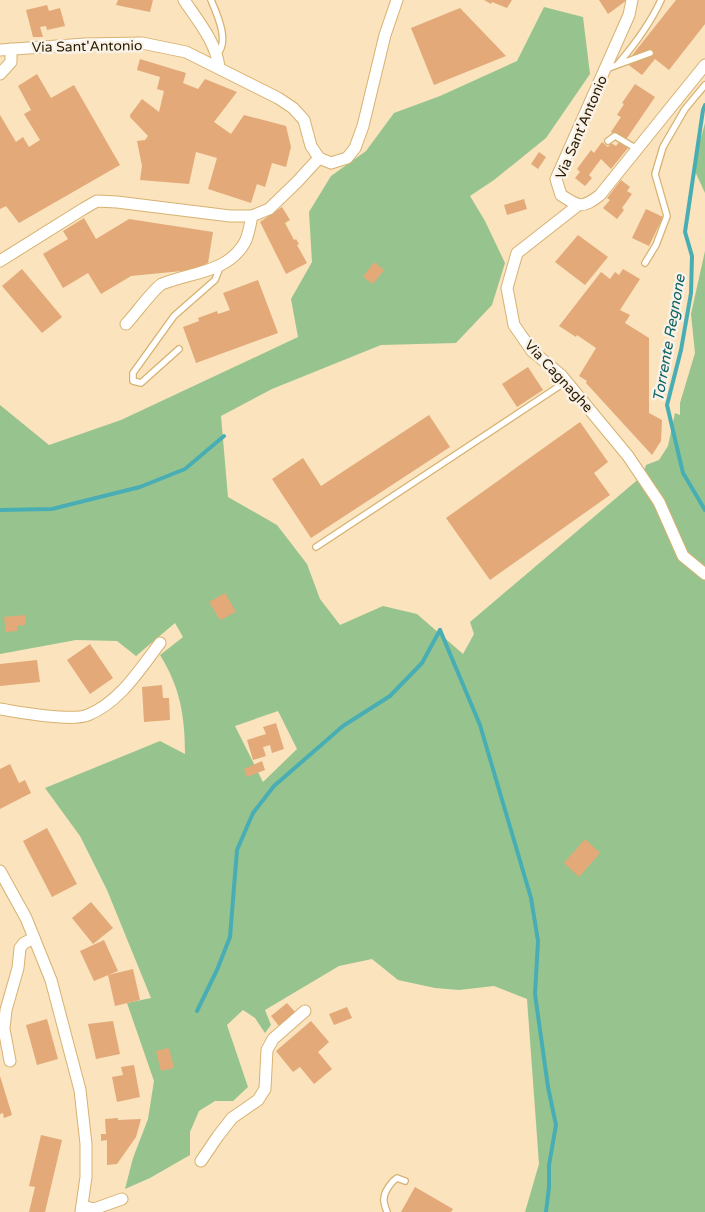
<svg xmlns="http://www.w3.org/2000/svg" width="705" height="1212" viewBox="0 0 705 1212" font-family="'Varela Round',sans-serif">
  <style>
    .green { fill: #97c48e; fill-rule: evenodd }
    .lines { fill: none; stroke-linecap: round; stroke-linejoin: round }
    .stream { stroke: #49aeb4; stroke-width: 4 }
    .building { fill: #e3a979 }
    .lane-casing { stroke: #d7b271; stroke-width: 8 }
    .street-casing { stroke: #d7b271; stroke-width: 13 }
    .lane { stroke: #fff; stroke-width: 5.5 }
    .street { stroke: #fff; stroke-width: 11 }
    .labels { text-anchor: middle; stroke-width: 5; stroke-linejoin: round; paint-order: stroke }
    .street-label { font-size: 14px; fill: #291b01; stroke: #faf2e6 }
    .water-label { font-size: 15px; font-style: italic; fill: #0f6468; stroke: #faf2e6 }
  </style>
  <rect width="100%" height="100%" fill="#fae3bd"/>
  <!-- green -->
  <g class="green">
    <path d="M544 7 583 17 590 74 546 138 494 180 470 196 485 221 505 263 492 305 456 343 381 345 272 389 221 416 228 497 277 525 307 564 320 599 340 625 383 606 417 614 463 654 474 634 470 622 635 482 643 475 646 465 659 460 668 446 675 413 680 415V403L695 353 691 314 705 251V1212H525L539 1164 527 999 494 986 459 990 435 988 398 980 372 959 339 966 265 1010 271 1025 265 1033 255 1018 243 1010 227 1025 248 1087 233 1101H215L199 1111 190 1132V1155L150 1178 125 1189 133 1158 148 1119 154 1081 127 1003 151 998 107 890 80 836 45 788 160 741 185 754C185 716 180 687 160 655L183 637 175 623 136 656 117 641 76 640 0 654V405L49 445 121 420 298 337 291 299 312 262 309 212 331 176 366 151 394 113 440 96 517 61ZM278 711 297 749 263 782 235 726Z"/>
    <polygon points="705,123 705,193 693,167"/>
  </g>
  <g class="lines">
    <!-- stream -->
    <g class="stream">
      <polyline points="705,105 703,110 685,232 692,256 691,293 681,350 667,405 683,473 705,510"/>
      <polyline points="0,510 52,509 140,487 185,469 224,436"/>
      <polyline points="440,630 480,725 531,898 538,941 535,994 548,1087 556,1125 549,1165 549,1187 546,1212"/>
      <polyline points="197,1011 217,970 230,937 237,850 253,813 274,786 343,726 390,696 422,663 440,630"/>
    </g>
  </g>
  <!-- building -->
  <g class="building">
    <polygon points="118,0 153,0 150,12 116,5"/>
    <polygon points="484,0 512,0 507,8 492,2 491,4"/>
    <polygon points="599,0 627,0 608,14"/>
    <polygon points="676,0 705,0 705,24 669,70 655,59 642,75 626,63"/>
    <polygon points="47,5 49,11 60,8 65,26 47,30 46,26 40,27 43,37 33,37 26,10"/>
    <polygon points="460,8 506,56 434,85 411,28"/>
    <polygon points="140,59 186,73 183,83 198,89 205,79 237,92 214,122 231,134 244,115 286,126 291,147 286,167 272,163 265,187 257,184 251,203 208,189 217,158 196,152 189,184 140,180 142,166 137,141 145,140 148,136 130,117 130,115 142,99 159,112 164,91 157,89 160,77 137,70"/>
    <polygon points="37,74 51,98 74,85 120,165 19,223 6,206 0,209 0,115 16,142 23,137 29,147 40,140 24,114 31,110 18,86"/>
    <polygon points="635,84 655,97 625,141 611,132 621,117 617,115 624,104 622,103"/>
    <polygon points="620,141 628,148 611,169 601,159 589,175 592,178 585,186 575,178 580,172 577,169 591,150 594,153 602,142 608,147 611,143 616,146"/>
    <polygon points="539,152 546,157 538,169 531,164"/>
    <polygon points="621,180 630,187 627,191 632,194 622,208 624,210 617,219 603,208 610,200 607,198"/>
    <polygon points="524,199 527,209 507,215 504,205"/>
    <polygon points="282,207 290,220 285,223 294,240 296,239 299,244 297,245 307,263 286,274 260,222"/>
    <polygon points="646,209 663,217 649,246 632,238"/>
    <polygon points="84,218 96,239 129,219 213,232 208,263 192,270 131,276 101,294 88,273 63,288 43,254 68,239 63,231"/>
    <polygon points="578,235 608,257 585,285 555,262"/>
    <polygon points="374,262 384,270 373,284 363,277"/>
    <polygon points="22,269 62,317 42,333 2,286"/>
    <polygon points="623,269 640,279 620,310 630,315 625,323 649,338 649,413 662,420 661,441 652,455 586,383 587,381 579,376 596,348 577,335 576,337 559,326 601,272 610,279 615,272 619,275"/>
    <polygon points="258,280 278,333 196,363 183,327 199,321 198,318 217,311 218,314 230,310 223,293"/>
    <polygon points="528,367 543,390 517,407 502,384"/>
    <polygon points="429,415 450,447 311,538 272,479 303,458 321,486"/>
    <polygon points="580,422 608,462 594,473 610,495 490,580 446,518"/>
    <polygon points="225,593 236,612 220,620 209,602"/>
    <polygon points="25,615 26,625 17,626 17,631 6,632 4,617"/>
    <polygon points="90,644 113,678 90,694 67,660"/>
    <polygon points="37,660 40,682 0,686 0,664"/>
    <polygon points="162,685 163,698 169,698 170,720 144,722 142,687"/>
    <polygon points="276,723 284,749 272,753 270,745 263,747 266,756 253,760 247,740 266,734 263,727"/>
    <polygon points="262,761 265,770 247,777 244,769"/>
    <polygon points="10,764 19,783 25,780 31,793 0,809 0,769"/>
    <polygon points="47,828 77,884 52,897 23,841"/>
    <polygon points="585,839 600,853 579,877 564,863"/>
    <polygon points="91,902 113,928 93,944 72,918"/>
    <polygon points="104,940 118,971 94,981 80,951"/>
    <polygon points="133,969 140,1000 115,1006 108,975"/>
    <polygon points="287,1003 296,1013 279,1026 271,1016"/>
    <polygon points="347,1007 352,1018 334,1025 329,1014"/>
    <polygon points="47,1019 58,1059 37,1065 26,1025"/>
    <polygon points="113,1021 120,1054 96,1059 88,1024"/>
    <polygon points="311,1021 329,1042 318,1052 332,1069 314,1084 300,1067 293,1072 276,1051"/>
    <polygon points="169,1048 174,1068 161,1071 156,1051"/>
    <polygon points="134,1065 140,1097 117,1102 112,1077 123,1075 121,1067"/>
    <polygon points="0,1076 12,1115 4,1118 3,1113 0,1114"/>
    <polygon points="118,1118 118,1120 141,1119 136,1137 117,1164 107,1165 107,1140 101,1141 101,1134 106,1134 105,1119"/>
    <polygon points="41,1135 62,1140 45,1212 29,1212 35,1187 29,1186"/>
    <polygon points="415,1187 453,1209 451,1212 401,1212"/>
  </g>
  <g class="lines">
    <!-- lane casing -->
    <g class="lane-casing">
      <g id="lane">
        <path d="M211 0C217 14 230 42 217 54"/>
        <path d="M618 64C635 44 650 24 661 0"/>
        <polyline points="606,69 650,53"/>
        <polyline points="608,141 615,136 637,149"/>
        <polyline points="645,263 656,245 667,216 655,174 663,147 685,109 705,85"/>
        <polyline points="179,349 141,383 133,381 133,373 174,316 215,280 221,265"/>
        <polyline points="316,547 567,381"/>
        <path d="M387 1212C386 1208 383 1203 384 1199 384 1192 391 1182 397 1178L405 1181"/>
      </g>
    </g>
    <!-- street casing -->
    <g class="street-casing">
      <g id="street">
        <path d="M184 0C198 21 216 42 219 67"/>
        <path d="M632 0 629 15 556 179 561 195C579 207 582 209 600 195L705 65"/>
        <polyline points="0,50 85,44 142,43 186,52 278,98 293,108 304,120 311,146 319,158 331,163 347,158 355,148 363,126 385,35 397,0"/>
        <polyline points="0,74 11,62 11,49"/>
        <polyline points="577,206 517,253 507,288 514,325 532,351 561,375 628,456 659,502 683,556 705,574"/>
        <polyline points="0,261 83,209 97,201 117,202 230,216 252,216 269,209 297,182 319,158"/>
        <path d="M126 324C134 316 154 288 162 284 191 272 228 273 245 242 249 234 250 224 252 216"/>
        <path d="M0 709C19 712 71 722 88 715 120 702 140 669 160 643"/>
        <polyline points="0,871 26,918 51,980 80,1090 86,1144 86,1177 81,1212"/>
        <polyline points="10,1061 4,1029 6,1010 18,968 20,948 24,943 34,938"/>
        <polyline points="201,1161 218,1136 232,1118 258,1100 265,1089 267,1050 273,1039 305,1011"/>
        <polyline points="83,1206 94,1209 122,1199"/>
      </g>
    </g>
    <!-- lane -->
    <use href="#lane" class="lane"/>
    <!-- street -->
    <use href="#street" class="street"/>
  </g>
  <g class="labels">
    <!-- street labels -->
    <g class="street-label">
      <text transform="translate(87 46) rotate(-1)" y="5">Via Sant'Antonio</text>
      <text transform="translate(581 127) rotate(-67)" y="5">Via Sant'Antonio</text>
      <text transform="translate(559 376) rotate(47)" y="5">Via Cagnaghe</text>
    </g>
    <!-- water labels -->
    <g class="water-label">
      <text transform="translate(669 338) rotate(-80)" y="5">Torrente Regnone</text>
    </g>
  </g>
</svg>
